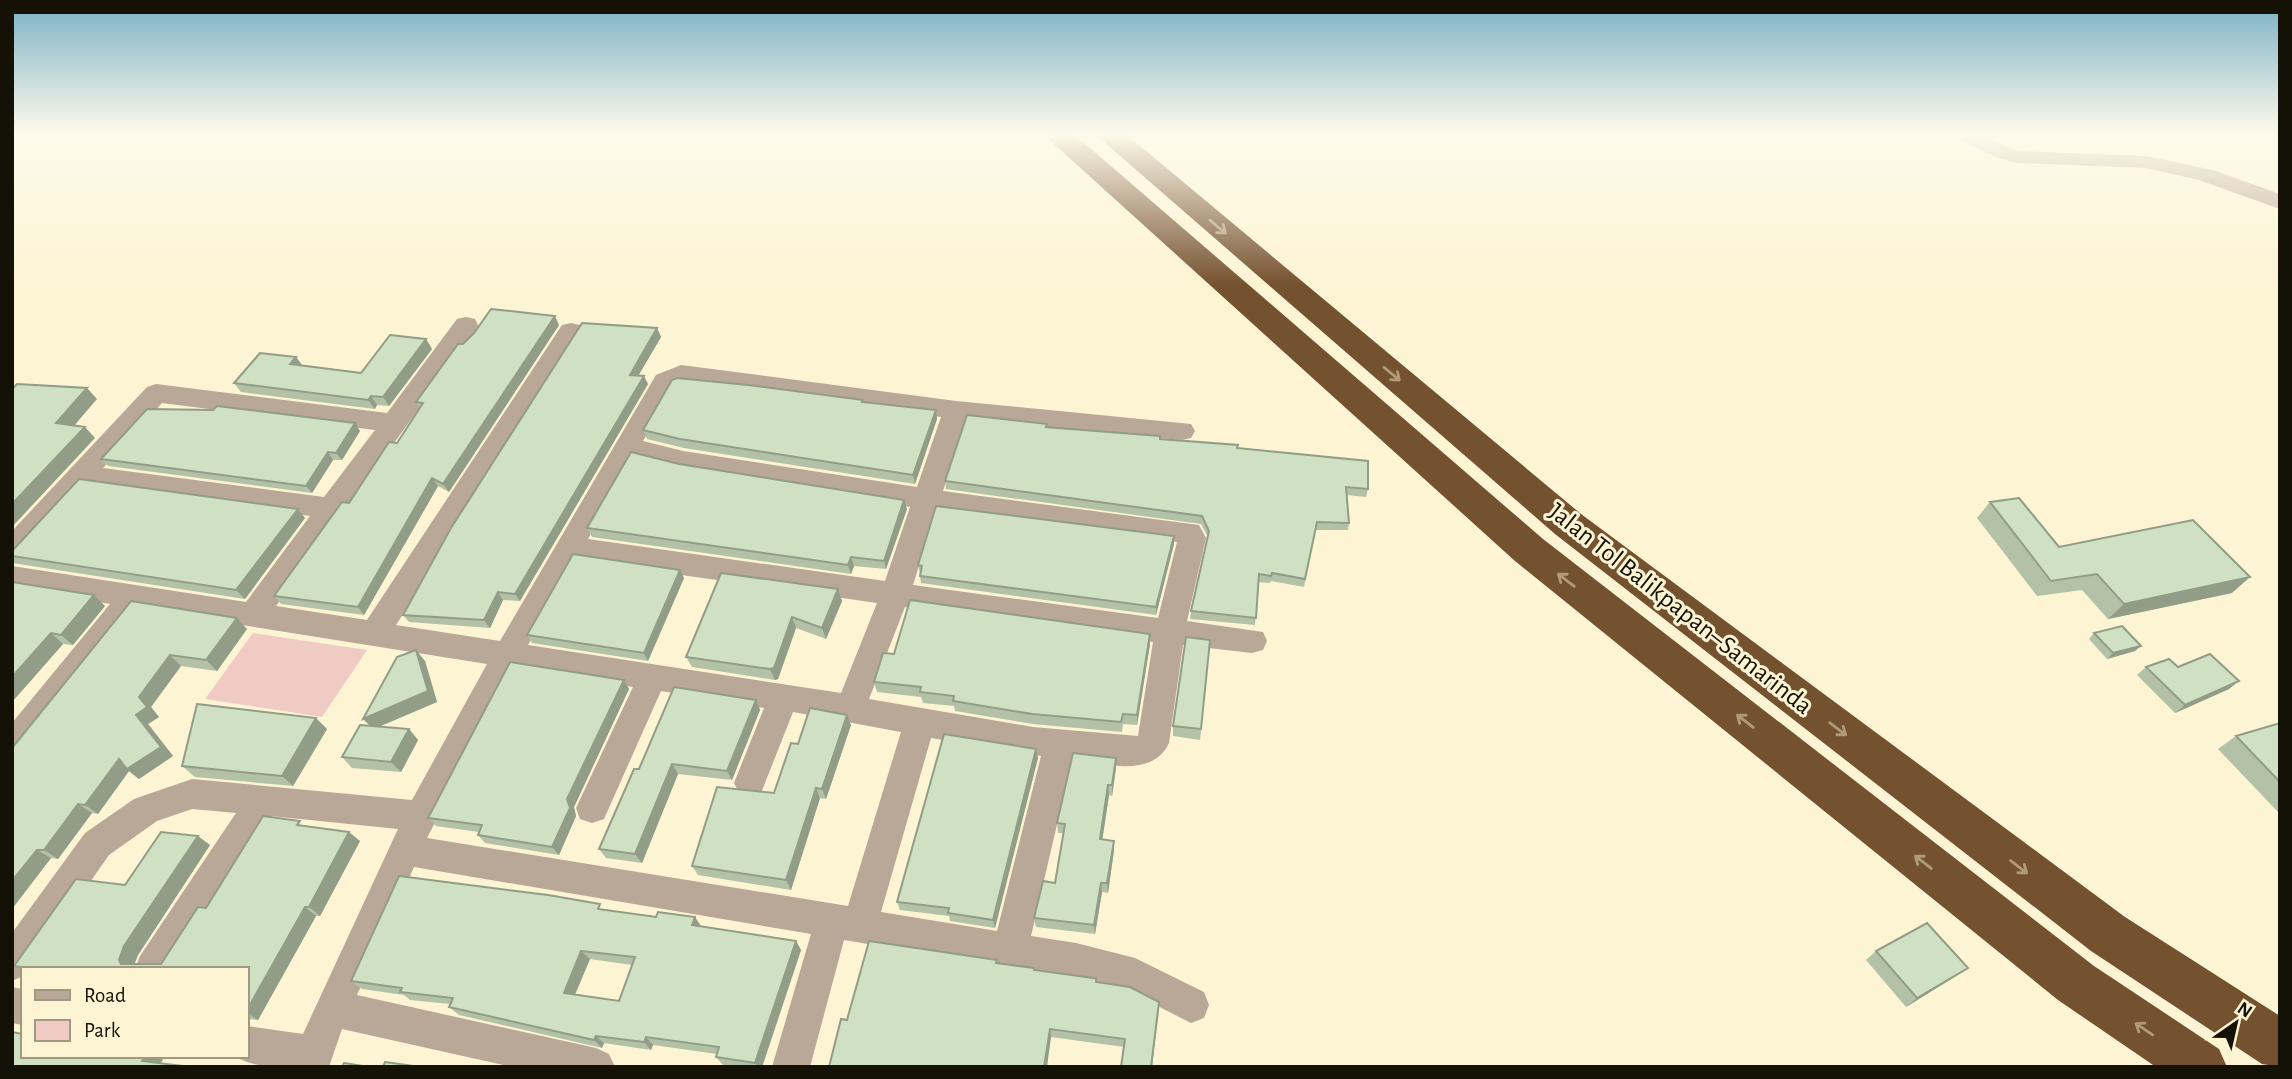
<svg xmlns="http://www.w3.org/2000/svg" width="2292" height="1079" viewBox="0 0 2292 1079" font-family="'Alegreya Sans',sans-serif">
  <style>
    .green { fill: #efcbc4 }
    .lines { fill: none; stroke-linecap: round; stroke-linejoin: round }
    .minor { fill: #b9a797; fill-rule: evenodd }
    .motorway { fill: #74512f; fill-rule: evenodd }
    .wall { fill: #b3c1a7; fill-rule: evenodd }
    .shaded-wall { fill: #929d88 }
    .building { fill: #d0e0c2; stroke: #929d88; stroke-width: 2; fill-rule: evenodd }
    .oneway { stroke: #b19a79 }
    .labels { text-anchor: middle; stroke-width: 6; stroke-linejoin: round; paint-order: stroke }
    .street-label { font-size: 26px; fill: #141106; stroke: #fcf4d3 }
  </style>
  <rect width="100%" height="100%" fill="#fcf4d3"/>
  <!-- green -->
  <polygon class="green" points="253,633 367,650 322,717 205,699"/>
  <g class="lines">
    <!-- minor -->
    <g class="minor">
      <polygon points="1957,135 1983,135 2017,151 2146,156 2213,170 2280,194 2280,209 2199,180 2146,168 2017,163 1998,158 1960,139"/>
      <path d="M466 317 475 319 478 325 475 331 276 606 367 620 562 325 571 323 580 325 583 331 396 625 500 641 656 375 681 365 956 401 1191 424 1195 431 1191 438 1182 440 966 420 943 491 1199 525 1206 538 1187 621 1263 632 1267 641 1263 650 1252 653 1183 645 1169 743C1152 779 1104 763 1072 760L1031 936 1076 943 1135 958 1204 992 1209 1005 1204 1018 1191 1023 1130 992 1076 979 844 940 810 1067H772L811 934 414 867 357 995 596 1048 609 1054 615 1067H512L342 1029 329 1067C298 1067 261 1072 234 1056H247V1026L303 1034 398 829 271 816 174 969H135L140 956 236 813 192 809 157 821 109 855 29 969H23V976L12 981V933L85 833 134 799 192 779 412 800 487 664 141 609 23 757 12 761V723L110 604 12 588V566L246 602 310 516 87 486 22 558 12 561V531L147 387 156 384 387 413 457 319ZM684 383 692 384 941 417 917 487 683 451 643 441 674 387ZM162 403 375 430 324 497 103 468ZM634 458 683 471 910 507 885 581 588 539ZM936 511 1177 542 1158 618 913 585ZM576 560 877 603 841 693 528 645ZM905 607 1153 642 1138 736 1033 727 869 699ZM515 668 633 687 576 808 580 819 592 823 604 819 661 691 764 708 734 783 739 793 750 798 761 793 793 712 901 732 848 906 427 838ZM931 738 1041 756 997 931 881 912Z"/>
      <polygon points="12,987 23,989 23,1025 12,1023"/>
    </g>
    <!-- motorway -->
    <g class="motorway">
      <polygon points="1044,135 1075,135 1543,539 2094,966 2219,1049 2227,1067 2156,1067 2058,1000 1515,561"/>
      <polygon points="1096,135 1127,135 1581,514 2125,917 2280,1016 2280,1067 2262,1064 2091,951 1555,534"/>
    </g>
  </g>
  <!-- wall -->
  <g class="wall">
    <polygon points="559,325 449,492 438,486 364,615 281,604 274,596 397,443 420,408 416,402 463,344"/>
    <polygon points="657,328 661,337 638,376 648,384 520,601 503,600 490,628 409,622 403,615"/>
    <polygon points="426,339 432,349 389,406 377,405 375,409 241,392 234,383 296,357 302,366 361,373"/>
    <polygon points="863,400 864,402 936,410 937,419 915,484 684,448 647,439 643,430"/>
    <polygon points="1047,427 1160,439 1237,448 1368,489 1366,497 1347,495 1349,523 1348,530 1316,530 1304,587 1271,581 1270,583 1258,582 1255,625 1190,619 1191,611 1208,537 1201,524 946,489 945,481"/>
    <polygon points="360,431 342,460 333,460 312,493 108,466 101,459"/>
    <polygon points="679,464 907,509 886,569 854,566 851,574 592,537 587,528"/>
    <polygon points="1990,502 2059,547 2232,593 2108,619 2082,590 2037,596 1977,518"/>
    <polygon points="305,518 245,599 12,563 12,551"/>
    <polygon points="1174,536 1174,544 1156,615 921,583 920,576 920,573 918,565"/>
    <polygon points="684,578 648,661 532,643 527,635"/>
    <polygon points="12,582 105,606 73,645 63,644 12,702"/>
    <polygon points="838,589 842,601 826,639 796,628 778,679 775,680 692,667 686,657"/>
    <polygon points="131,601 247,629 217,671 181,666 151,707 159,717 148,724 173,756 139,779 129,771 98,814 92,813 58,859 51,858 12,909 12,748"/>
    <polygon points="2094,633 2135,651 2107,659 2089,639"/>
    <polygon points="1210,640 1200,740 1173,736 1173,726"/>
    <polygon points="1150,644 1137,725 1123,724 1122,732 1033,724 955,711 954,706 923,703 921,697 877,692 874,682 894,654"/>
    <polygon points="425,661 437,702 379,727 409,729 418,740 401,772 352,768 342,757"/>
    <polygon points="2146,667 2178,667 2229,689 2175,713 2137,675"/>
    <polygon points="624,680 629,689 574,807 576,816 559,855 485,843 478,835 479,832 436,826 428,818"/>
    <polygon points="756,700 760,710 732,780 678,774 642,863 606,858 599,849 639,769"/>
    <polygon points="2280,723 2280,814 2218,749 2236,736"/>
    <polygon points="851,725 826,799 820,798 791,890 698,875 692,866 774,793 798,744"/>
    <polygon points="327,729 293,786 195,777 182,766"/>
    <polygon points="1036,749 1038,758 995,928 950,921 949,916 900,910 897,902"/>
    <polygon points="1116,758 1116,768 1112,796 1109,795 1102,839 1114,841 1114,850 1108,893 1102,892 1095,934 1036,927 1034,918 1055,883 1064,833 1058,833 1057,823"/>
    <polygon points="306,826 360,841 320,916 316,916 258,1020 247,1019 247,969 23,969 23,970 14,966 125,885 210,845 138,955 134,964 161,964 206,908"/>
    <path d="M605 910 701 926 796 941 801 950 762 1067H738L723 1065 716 1057 717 1054 653 1045 651 1050 604 1043 602 1048 459 1015 449 1007 450 1004 410 1000 404 995 362 989 351 981ZM590 959 632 965 619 1001 575 995Z"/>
    <polygon points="1876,951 1956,976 1906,1007 1866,960"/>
    <polygon points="998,963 1035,970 1096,978 1097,983 1159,1010 1152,1067 1121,1067 1124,1047 1051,1037 847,1020"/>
  </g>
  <!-- shaded-wall -->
  <g class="shaded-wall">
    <polygon points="555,316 559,325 449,492 443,484"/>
    <polygon points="657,328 661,337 634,383 630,375"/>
    <polygon points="426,339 432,349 389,406 383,397"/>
    <polygon points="296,357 303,366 290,364"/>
    <polygon points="644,376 648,384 520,601 515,594"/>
    <polygon points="87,388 97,399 67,434 56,423"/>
    <polygon points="371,396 377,405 375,409 368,400"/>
    <polygon points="936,410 937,419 915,484 913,475"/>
    <polygon points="355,423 360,431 342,460 336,453"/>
    <polygon points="85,427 95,438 12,527 12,504"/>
    <polygon points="328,452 333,460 312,493 306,486"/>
    <polygon points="432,478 438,486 364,615 358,607"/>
    <polygon points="904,500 907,509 886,569 884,561"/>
    <polygon points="298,509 305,518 245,599 236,590"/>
    <polygon points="1174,536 1174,544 1156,615 1156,607"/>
    <polygon points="851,557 854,566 851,574 848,565"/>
    <polygon points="680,570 684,578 648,661 644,653"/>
    <polygon points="2250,577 2232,593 2108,619 2124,604"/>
    <polygon points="838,589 842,601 826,639 822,628"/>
    <polygon points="498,592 503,600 490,628 484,620"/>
    <polygon points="94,595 105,606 73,645 61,635"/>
    <polygon points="792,617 796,628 778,679 775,680 770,669"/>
    <polygon points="237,618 247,629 217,671 206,660"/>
    <polygon points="51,633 63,644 12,702 12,677"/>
    <polygon points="1150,634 1150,644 1137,725 1137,715"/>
    <polygon points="2141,646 2135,651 2107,659 2113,653"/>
    <polygon points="416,650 425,661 437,702 373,729 363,719"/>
    <polygon points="170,655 181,666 151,707 159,717 148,724 173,756 139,779 129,771 98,814 85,805 136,715 139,697"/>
    <polygon points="624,680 629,689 574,807 576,816 559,855 552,847 567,799"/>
    <polygon points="2239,681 2229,689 2175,713 2185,705"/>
    <polygon points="756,700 760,710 732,780 727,771"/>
    <polygon points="847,715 851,725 826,799 822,789"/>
    <polygon points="316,718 327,729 293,786 282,776"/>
    <polygon points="409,729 418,740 401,772 391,762"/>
    <polygon points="1036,749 1038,758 995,928 993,920"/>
    <polygon points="1116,758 1116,768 1112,796 1112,785"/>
    <polygon points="672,764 678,774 642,863 635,854"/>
    <polygon points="1108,785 1109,795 1101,849 1100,839"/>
    <polygon points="816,788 820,798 791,890 786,880"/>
    <polygon points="78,804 92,813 58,859 44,850"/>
    <polygon points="349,832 360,841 320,916 309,907"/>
    <polygon points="198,836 210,845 138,955 133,968 121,964 119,960 124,946"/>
    <polygon points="1114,841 1114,850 1108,893 1107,883"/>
    <polygon points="37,850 51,858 12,909 12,881"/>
    <polygon points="1101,883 1102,892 1095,934 1094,925"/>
    <polygon points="305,907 316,916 258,1020 247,1013 247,1010"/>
    <polygon points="695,917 701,926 698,934 692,925"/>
    <polygon points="796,941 801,950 762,1067 758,1067 755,1063"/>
    <polygon points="581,951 590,959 572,1001 564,993"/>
    <polygon points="1968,968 1956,976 1906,1007 1917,998"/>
    <polygon points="1159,1002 1152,1067 1151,1067"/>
    <polygon points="1050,1029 1051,1037 1047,1067 1044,1067"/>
    <polygon points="596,1036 604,1043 602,1048 594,1040"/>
    <polygon points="646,1037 653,1045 651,1050 644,1042"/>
    <polygon points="146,1056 158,1056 163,1059 159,1067 142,1061"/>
  </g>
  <!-- building -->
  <g class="building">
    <polygon points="491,309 555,316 443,484 432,478 358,607 274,596 342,502 349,503 389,442 397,443 423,403 416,402 458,344 463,344 474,333"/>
    <polygon points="582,323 657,328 630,375 644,376 515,594 498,592 484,620 403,615 451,528"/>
    <polygon points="390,335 426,339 383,397 371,396 368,400 234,383 260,353 296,357 290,364 361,373"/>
    <polygon points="677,378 748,385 863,400 862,402 936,410 913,475 680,439 643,430 672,380"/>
    <polygon points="17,384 87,388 56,423 85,427 12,504 12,389"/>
    <polygon points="217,406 355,423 336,453 328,452 306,486 101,459 147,409 213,410"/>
    <polygon points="967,415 1047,424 1046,427 1160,436 1160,439 1238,445 1237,448 1368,461 1368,489 1346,487 1349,523 1317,522 1305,579 1272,573 1271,576 1259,574 1256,618 1191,611 1209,531 1202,516 945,481"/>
    <polygon points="631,452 679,464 904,500 884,561 851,557 848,565 587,528"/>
    <polygon points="79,479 298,509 236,590 12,556 12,551"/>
    <polygon points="2019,498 2059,547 2193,520 2250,577 2124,604 2097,574 2051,581 1990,502"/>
    <polygon points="936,506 1174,536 1156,607 920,576 922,566 918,565"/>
    <polygon points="573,554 680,570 644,653 527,635"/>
    <polygon points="721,573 838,589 822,628 792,617 774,668 770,669 686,657"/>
    <polygon points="12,582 94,595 61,635 51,633 12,677"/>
    <polygon points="910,600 1150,634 1137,715 1123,714 1121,722 1032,714 953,701 954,696 920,692 921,687 874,682 883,653 894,654"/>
    <polygon points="131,601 237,618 206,660 170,655 139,697 147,707 136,715 161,747 127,769 119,759 85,805 78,804 44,850 37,850 12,881 12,748"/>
    <polygon points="2122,626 2141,646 2113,653 2094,633"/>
    <polygon points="1186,637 1210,640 1201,729 1173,726"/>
    <polygon points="416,650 428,691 363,719 397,657"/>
    <polygon points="2210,654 2239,681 2185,705 2146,667 2169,659 2178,667"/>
    <polygon points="510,662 624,680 567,799 570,808 552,847 478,835 482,825 428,818"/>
    <polygon points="674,687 756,700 727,771 672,764 635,854 599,849 634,769 639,769"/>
    <polygon points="197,704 316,718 282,776 182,766"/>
    <polygon points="810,708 847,715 822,789 816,788 786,880 692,866 717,787 774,793 791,743 798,744"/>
    <polygon points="2280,723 2280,782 2236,736"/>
    <polygon points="360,725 409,729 391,762 342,757"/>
    <polygon points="944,734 1036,749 993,920 948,913 949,908 897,902"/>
    <polygon points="1073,753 1116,758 1112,785 1108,785 1100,839 1114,841 1107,883 1101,883 1094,925 1034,918 1043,881 1055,883 1065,824 1057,823"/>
    <polygon points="263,816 300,821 297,825 349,832 309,907 305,907 247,1010 247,969 35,969 14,966 76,879 125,885 161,832 198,836 124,946 119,960 121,964 161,964 198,907 206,908"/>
    <path d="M399 876 548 895 600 904 598 909 656 917 658 912 695 917 692 925 796 941 755 1063 716 1057 719 1047 646 1037 644 1042 596 1036 594 1040 449 1007 453 998 400 992 402 988 351 981ZM581 951 635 957 619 1001 564 993Z"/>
    <polygon points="1927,923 1968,968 1917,998 1876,951"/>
    <polygon points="869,941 997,960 996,963 1034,968 1034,970 1093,978 1096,978 1096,982 1130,987 1159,1002 1151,1067 1121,1067 1125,1039 1050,1029 1044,1067 829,1067 841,1019 847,1020"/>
    <polygon points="12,1032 23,1034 23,1056 146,1056 142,1061 191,1067 12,1067"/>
    <polygon points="385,1062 421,1067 383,1067"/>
    <polygon points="344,1063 369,1067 342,1067"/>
  </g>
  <!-- one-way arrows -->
  <defs><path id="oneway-shaft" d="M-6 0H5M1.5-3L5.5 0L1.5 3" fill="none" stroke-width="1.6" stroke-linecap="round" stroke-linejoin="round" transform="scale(1.75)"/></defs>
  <g class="oneway">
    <use href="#oneway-shaft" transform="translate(1218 227) rotate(40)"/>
    <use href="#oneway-shaft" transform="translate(1392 374) rotate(40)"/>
    <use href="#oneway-shaft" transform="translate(1566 580) rotate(-142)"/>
    <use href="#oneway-shaft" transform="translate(1745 721) rotate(-142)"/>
    <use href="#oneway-shaft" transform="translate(1838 729) rotate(37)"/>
    <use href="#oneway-shaft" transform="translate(1923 862) rotate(-142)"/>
    <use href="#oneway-shaft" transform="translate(2019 867) rotate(37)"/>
    <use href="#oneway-shaft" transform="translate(2144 1029) rotate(-146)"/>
  </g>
  <!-- sky -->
  <linearGradient id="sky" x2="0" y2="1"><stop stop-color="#7ab0c5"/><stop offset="0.47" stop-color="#fefaeb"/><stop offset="1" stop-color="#fefaeb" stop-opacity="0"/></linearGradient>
  <rect width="2292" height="286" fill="url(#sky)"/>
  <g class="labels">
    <!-- street labels -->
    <g class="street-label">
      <text transform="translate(1681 608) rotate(38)" y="9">Jalan Tol Balikpapan–Samarinda</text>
    </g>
  </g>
  <!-- border -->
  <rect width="2292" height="1079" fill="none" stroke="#141106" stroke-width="28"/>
  <!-- legend -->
  <rect x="21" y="967" width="228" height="91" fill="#fcf4d3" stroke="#9f9981" stroke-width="2"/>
  <rect x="35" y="990" width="35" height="10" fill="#b9a797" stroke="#9f9981" stroke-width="2"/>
  <text x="84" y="1002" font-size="21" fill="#141106">Road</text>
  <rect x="35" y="1020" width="35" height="21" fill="#efcbc4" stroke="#9f9981" stroke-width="2"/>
  <text x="84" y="1037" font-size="21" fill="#141106">Park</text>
  <!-- north arrow -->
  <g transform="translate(2236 1023) rotate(34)" stroke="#fcf4d3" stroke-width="5" paint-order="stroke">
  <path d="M0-5L12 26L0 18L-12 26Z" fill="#141106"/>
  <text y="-10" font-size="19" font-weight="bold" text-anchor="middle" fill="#141106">N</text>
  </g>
</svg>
